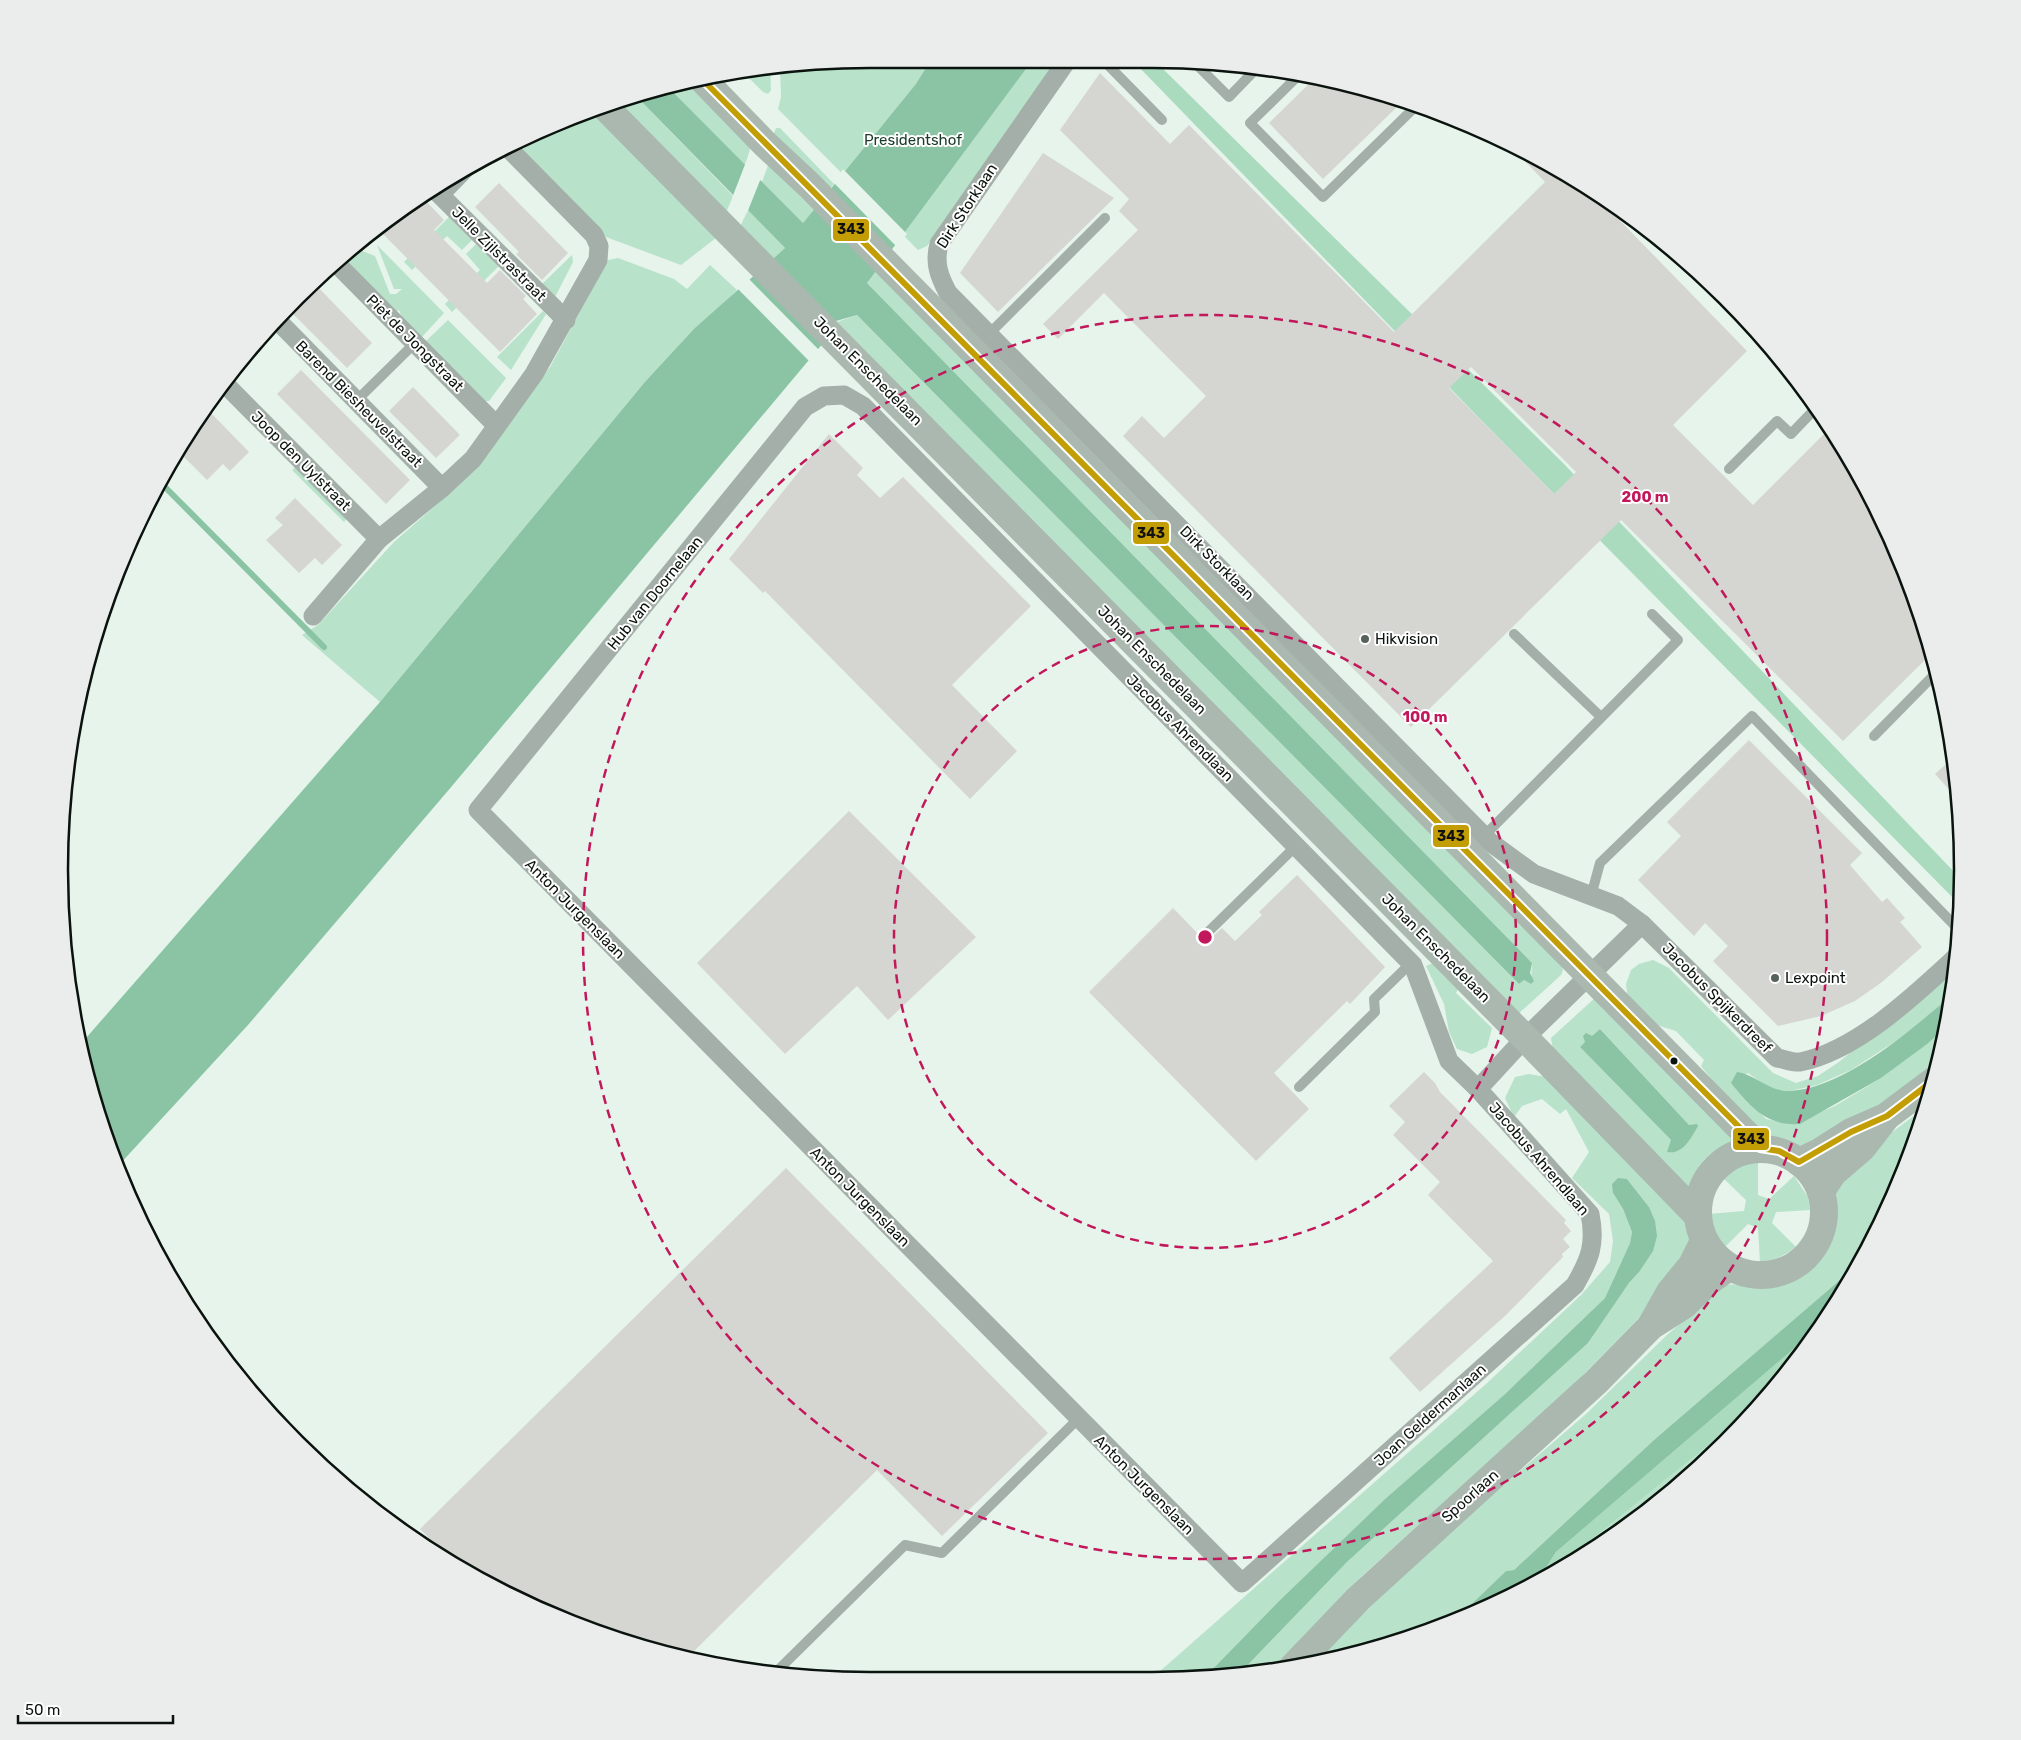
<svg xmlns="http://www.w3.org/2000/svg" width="2021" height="1740" viewBox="0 0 2021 1740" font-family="Rubik,sans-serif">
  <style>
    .green { fill: #b8e2c9; fill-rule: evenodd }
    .forest { fill: #aadbbf }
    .water { fill: #8ac4a4 }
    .pier { fill: #e6f4eb }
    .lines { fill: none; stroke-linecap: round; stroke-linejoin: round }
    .stream { stroke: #8ac4a4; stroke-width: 6 }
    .building { fill: #d5d5d1; fill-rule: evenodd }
    .lane { stroke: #a3afa8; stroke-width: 10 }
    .street { stroke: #a3afa8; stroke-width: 19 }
    .secondary { stroke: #aab8b0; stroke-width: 28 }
    .bus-1-casing { stroke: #fff; stroke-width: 10 }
    .bus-1 { stroke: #c29e04; stroke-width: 6 }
    .ring { fill: none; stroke: #c2185b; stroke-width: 2.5; stroke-dasharray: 9 6 }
    .poi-dot { fill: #57625b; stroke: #fff; stroke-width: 2 }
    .bus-dot { fill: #0a130e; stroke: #fff; stroke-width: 2 }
    .labels { text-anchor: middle; stroke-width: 4; stroke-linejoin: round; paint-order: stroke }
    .park-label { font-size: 15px; fill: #193b28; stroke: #fff }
    .street-label { font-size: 15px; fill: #0a130e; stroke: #fff }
    .poi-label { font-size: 15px; fill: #0a130e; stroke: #fff; text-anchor: start }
    .rim { fill: none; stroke: #0a130e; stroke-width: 2.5 }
    .centre { fill: #c2185b; stroke: #fff; stroke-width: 2.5 }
    .ring-label { font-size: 15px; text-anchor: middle; font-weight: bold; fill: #c2185b; stroke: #fff; stroke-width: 4; stroke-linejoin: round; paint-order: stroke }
    .line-badge { stroke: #fff; stroke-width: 2 }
    .pale-badge-label { font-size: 14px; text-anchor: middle; font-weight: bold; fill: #111 }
  </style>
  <rect width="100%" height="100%" fill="#e6f4eb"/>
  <!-- green -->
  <g class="green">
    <polygon points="870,59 898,68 903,59 1058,62 927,246 918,250 778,109 781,97 780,65"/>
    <polygon points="770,65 771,90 768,94 763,92 741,70"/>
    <polygon points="695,79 753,140 745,165 666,85"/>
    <polygon points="636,96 733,196 723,220 610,105"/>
    <polygon points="597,110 721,234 681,265 606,237 512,142"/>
    <polygon points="776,128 780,128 834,184 828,191 771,141"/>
    <polygon points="771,157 816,207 803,223 762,182"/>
    <polygon points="748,210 785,248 770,261 738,231"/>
    <polygon points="449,217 472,240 462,250 447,236 412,270 404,262"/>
    <polygon points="476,244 499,266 452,312 445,304 480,270 466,254"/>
    <polygon points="377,245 444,313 421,338 403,320 399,310 396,312 342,255 352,247 375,256 390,294 396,294 402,289 394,289"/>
    <polygon points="572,255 573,262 554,299 540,286"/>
    <polygon points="618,258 674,279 687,289 710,265 737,290 643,384 380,702 302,635 318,625 394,542 458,486 550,367 608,260"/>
    <polygon points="877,267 1554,947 1563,970 1561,975 1517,1015 834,323 857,315 1519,984 1524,980 1531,984 1532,963 867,283"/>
    <polygon points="543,311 546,314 511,370 497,357"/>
    <polygon points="448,320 506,378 489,401 482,401 424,343"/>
    <polygon points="296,467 347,518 344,522 292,470"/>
    <polygon points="1440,960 1458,989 1456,993 1492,1028 1487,1047 1472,1054 1457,1049 1449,1032 1444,1004 1426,966"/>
    <polygon points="1653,960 1669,968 1773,1073 1796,1083 1818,1076 1839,1062 1953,967 1948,998 1908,1033 1851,1070 1817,1085 1790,1091 1771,1089 1748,1073 1731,1083 1766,1119 1791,1124 1835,1106 1881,1078 1943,1030 1938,1061 1880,1106 1807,1146 1790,1145 1752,1131 1701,1066 1704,1060 1676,1031 1653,1024 1628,999 1626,984 1631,970 1639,964"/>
    <path d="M1596 997 1740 1139C1709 1151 1697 1160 1688 1193L1553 1051 1551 1038ZM1600 1029 1690 1126 1693 1123 1671 1140 1580 1047Z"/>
    <polygon points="1529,1074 1546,1077 1686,1214 1690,1238 1688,1251 1644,1313 1566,1392 1362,1576 1272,1671 1238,1675 1347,1562 1588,1343 1629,1283 1639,1272 1649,1207 1627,1179 1613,1193 1623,1209 1632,1232 1630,1243 1605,1298 1504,1395 1385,1499 1278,1602 1203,1679 1150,1680 1486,1384 1581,1295 1610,1262 1613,1241 1609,1214 1572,1178 1589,1152 1566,1109 1560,1114 1542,1099 1522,1106 1514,1117 1505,1098 1515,1077"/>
    <path d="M1924 1108 1879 1229 1855 1267 1654 1440 1514 1570 1506 1571 1457 1618 1412 1638 1311 1665 1406 1569 1586 1414 1667 1335 1724 1285C1737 1283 1746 1287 1759 1287 1794 1288 1823 1268 1833 1234 1836 1220 1831 1205 1836 1192 1849 1160 1898 1129 1924 1108Z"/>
    <path d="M1758 1161V1195L1769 1199 1794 1176 1808 1197 1810 1210 1776 1212 1772 1223 1796 1247C1784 1256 1775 1260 1760 1262L1758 1228 1748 1224 1724 1248 1716 1238 1708 1214 1744 1211 1746 1200 1722 1177 1734 1167Z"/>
    <polygon points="1796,1361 1686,1480 1562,1569 1580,1549 1726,1431"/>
  </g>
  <!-- forest -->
  <g class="forest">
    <polygon points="1136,64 1158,64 1563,463 1959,877 1960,905 1481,420"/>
    <polygon points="1817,1329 1796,1361 1726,1431 1580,1549 1562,1569 1537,1582 1556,1552"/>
  </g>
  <!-- water -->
  <g class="water">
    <polygon points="931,60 1031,62 867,283 1532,963 1530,973 1534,981 1531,984 1524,980 1519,984 857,315 836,321 824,342 452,786 248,1025 118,1166 102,1131 79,1046 380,702 644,383 695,328 785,248 636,96 666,85 803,223 916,84"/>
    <path d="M1948 998 1943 1030 1927 1044 1881 1078 1800 1124C1766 1126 1751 1107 1731 1083L1737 1072C1757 1075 1769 1092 1790 1091 1844 1088 1909 1032 1948 998Z"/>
    <path d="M1600 1029 1689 1125 1697 1124 1698 1126C1691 1138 1683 1155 1667 1152L1671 1140 1580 1047 1585 1042 1583 1036 1586 1033 1592 1036Z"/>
    <polygon points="1618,1178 1627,1179 1649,1207 1655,1221 1657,1236 1653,1251 1639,1272 1629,1283 1588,1343 1347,1562 1238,1675 1203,1679 1278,1602 1385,1499 1504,1395 1605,1298 1630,1243 1632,1232 1623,1209 1613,1193 1612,1184"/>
    <polygon points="1855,1267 1817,1329 1556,1552 1537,1582 1457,1618 1506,1571 1514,1570 1654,1440"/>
  </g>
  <!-- pier -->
  <g class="pier">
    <polygon points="746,162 761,178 747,213 732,198"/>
    <polygon points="843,169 907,234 897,247 833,182"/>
    <polygon points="748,278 820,351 810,362 737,288"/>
  </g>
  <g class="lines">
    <!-- stream -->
    <polyline class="stream" points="161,483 324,647"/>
  </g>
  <!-- building -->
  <g class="building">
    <path d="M1100 73 1170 144 1189 125 1394 332 1545 182 1520 156 1524 151 1596 196 1747 351 1673 425 1753 505 1827 431 1853 464 1919 609 1930 655 1843 741 1621 520 1411 727 1123 436 1142 416 1164 438 1206 396 1104 293 1058 339 1043 324 1138 230 1119 211 1129 199 1060 130ZM1471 367 1576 472 1554 494 1449 388Z"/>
    <polygon points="1316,77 1361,86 1402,102 1323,179 1269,123"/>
    <polygon points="1043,153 1114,198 998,312 960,273"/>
    <polygon points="499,183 568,253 542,280 516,254 519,252 475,207"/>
    <polygon points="420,195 444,220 434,230 487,283 500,270 526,296 523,299 537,314 500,352 377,228"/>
    <polygon points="313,282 372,343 347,368 287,308"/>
    <polygon points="301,370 410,480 386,504 277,394"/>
    <polygon points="413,387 460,435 436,458 389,411"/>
    <polygon points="205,407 249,452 230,471 223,464 207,480 178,451 196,419"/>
    <polygon points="829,434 863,468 857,475 880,498 903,477 1031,606 952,685 1017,751 970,799 765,591 763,593 729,559"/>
    <polygon points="295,498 342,545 322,565 315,558 299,573 266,540 283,525 275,518"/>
    <polygon points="1749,740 1862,853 1850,865 1882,902 1887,898 1905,918 1900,922 1922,947 1882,982 1855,1001 1821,1016 1778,1026 1713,961 1728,946 1705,923 1694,936 1638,880 1681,836 1667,822"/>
    <polygon points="1954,757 1955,764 1956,797 1935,774"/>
    <polygon points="849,811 976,937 888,1020 857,986 785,1054 697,963"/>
    <polygon points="1297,875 1385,967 1350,1004 1347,1001 1274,1073 1309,1109 1256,1161 1089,992 1173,908 1204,940 1211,938 1222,928 1235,941 1262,915 1259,912"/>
    <polygon points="1424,1072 1435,1083 1440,1092 1566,1220 1564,1223 1571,1231 1563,1239 1570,1247 1562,1254 1563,1257 1506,1315 1420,1392 1389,1358 1493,1261 1428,1195 1440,1182 1393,1135 1405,1122 1389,1106"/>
    <polygon points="786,1168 1048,1433 942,1536 877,1470 687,1658 560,1620 470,1572 460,1562 457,1565 454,1563 420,1529"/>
  </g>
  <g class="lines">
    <!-- lane -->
    <g class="lane">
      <polyline points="1106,63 1162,120"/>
      <polyline points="1197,65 1229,97 1257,68"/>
      <polyline points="1300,74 1250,123 1323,197 1415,107"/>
      <polyline points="443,198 479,161"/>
      <polyline points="989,334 1105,218"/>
      <polyline points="356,401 415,343"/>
      <polyline points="1729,469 1777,421 1791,434 1814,410"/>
      <polyline points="1514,634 1601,717"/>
      <polyline points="1874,736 1934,675"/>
      <polyline points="1484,836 1678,640 1652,614"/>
      <polyline points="1591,896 1600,863 1752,716 1959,930"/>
      <polyline points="1207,933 1296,846"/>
      <polyline points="1299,1087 1375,1012 1374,999 1411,963"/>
      <polyline points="776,1672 905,1545 942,1553 1079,1418"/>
    </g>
    <!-- street -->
    <g class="street">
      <path d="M1066 62 939 244C934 263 939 276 948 293L1490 842 1534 874 1618 906 1642 924"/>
      <polyline points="433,188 566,320"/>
      <polyline points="334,261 496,425"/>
      <polyline points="276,319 442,488"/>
      <polyline points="224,383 379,539"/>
      <path d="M844 395 863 406 1413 965 1449 1061 1478 1089 1590 1214C1596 1244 1590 1259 1575 1285L1242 1583 478 810 805 407 824 396Z"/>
      <polyline points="313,616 379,539 442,488 473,459 534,374 598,260 599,246 594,235 506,146"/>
      <path d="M1478 1089 1525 1038 1642 924 1777 1058C1784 1059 1793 1063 1800 1062 1856 1051 1914 996 1955 958"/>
    </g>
    <!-- secondary -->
    <g class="secondary">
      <polyline points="701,78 765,144 809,185 1760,1148"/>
      <polyline points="605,107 1525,1038 1697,1215"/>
      <circle cx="1761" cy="1212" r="63"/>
      <polyline points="1799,1162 1818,1153 1851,1132 1883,1118"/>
      <polyline points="1821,1191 1833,1173 1862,1148 1887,1116 1935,1080"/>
      <polyline points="1652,1324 1670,1292 1692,1265 1703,1243"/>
      <polyline points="1292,1668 1358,1599 1596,1382 1651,1326 1684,1305 1709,1281 1729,1267"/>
    </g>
    <!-- bus-1 casing -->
    <g class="bus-1-casing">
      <polyline id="bus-1" points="701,78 1760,1148 1779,1151 1799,1162 1851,1132 1887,1116 1934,1080"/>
    </g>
    <!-- bus-1 -->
    <use href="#bus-1" class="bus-1"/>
  </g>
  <!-- distance rings -->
  <g class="ring">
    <circle cx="1205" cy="937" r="311"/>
    <circle cx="1205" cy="937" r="622"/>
  </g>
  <!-- markers -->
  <g class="poi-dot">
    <circle cx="1365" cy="639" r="5"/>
    <circle cx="1775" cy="978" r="5"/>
  </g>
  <circle class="bus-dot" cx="1674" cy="1061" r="4.5"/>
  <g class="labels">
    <!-- park labels -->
    <g class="park-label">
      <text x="913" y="145">Presidentshof</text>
    </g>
    <!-- street labels -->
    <g class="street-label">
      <text transform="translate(967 206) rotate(-57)" y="5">Dirk Storklaan</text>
      <text transform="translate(499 254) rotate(45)" y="5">Jelle Zijlstrastraat</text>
      <text transform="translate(415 343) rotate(45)" y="5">Piet de Jongstraat</text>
      <text transform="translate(868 371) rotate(45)" y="5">Johan Enschedelaan</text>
      <text transform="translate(359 404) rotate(45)" y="5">Barend Biesheuvelstraat</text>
      <text transform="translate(301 461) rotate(45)" y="5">Joop den Uylstraat</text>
      <text transform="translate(1217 563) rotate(45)" y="5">Dirk Storklaan</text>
      <text transform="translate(655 593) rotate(-51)" y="5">Hub van Doornelaan</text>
      <text transform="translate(1152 660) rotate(45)" y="5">Johan Enschedelaan</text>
      <text transform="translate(1180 728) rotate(45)" y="5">Jacobus Ahrendlaan</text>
      <text transform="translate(575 909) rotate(45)" y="5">Anton Jurgenslaan</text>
      <text transform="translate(1436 948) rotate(45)" y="5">Johan Enschedelaan</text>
      <text transform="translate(1717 998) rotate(45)" y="5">Jacobus Spijkerdreef</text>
      <text transform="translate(1539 1159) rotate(49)" y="5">Jacobus Ahrendlaan</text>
      <text transform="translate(860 1197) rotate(45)" y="5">Anton Jurgenslaan</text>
      <text transform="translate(1430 1415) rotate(-42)" y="5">Joan Geldermanlaan</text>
      <text transform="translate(1144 1485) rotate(45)" y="5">Anton Jurgenslaan</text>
      <text transform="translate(1470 1496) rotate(-42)" y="5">Spoorlaan</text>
    </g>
    <!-- poi labels -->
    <g class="poi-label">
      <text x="1375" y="644">Hikvision</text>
      <text x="1785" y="983">Lexpoint</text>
    </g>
  </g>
  <!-- crop -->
  <path d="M0 0H2021V1740H0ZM870 68H1152A802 802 0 0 1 1954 870V870A802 802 0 0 1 1152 1672H870A802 802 0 0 1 68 870V870A802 802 0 0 1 870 68Z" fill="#ebecec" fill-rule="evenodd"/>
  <path class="rim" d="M870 68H1152A802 802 0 0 1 1954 870V870A802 802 0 0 1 1152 1672H870A802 802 0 0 1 68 870V870A802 802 0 0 1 870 68Z"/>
  <circle cx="1205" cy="937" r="8" class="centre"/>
  <g class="ring-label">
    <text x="1645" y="502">200 m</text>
    <text x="1425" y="722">100 m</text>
  </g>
  <g class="line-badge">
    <rect x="832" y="218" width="38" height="24" rx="5" fill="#c29e04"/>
    <rect x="1132" y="521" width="38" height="24" rx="5" fill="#c29e04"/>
    <rect x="1432" y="824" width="38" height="24" rx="5" fill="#c29e04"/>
    <rect x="1732" y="1127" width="38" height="24" rx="5" fill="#c29e04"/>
  </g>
  <g class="pale-badge-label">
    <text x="851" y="234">343</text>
    <text x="1151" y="538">343</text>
    <text x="1451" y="841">343</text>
    <text x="1751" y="1144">343</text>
  </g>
  <!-- scale -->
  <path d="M18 1715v8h155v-8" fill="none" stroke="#0a130e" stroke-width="2.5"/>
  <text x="25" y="1715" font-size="15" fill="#0a130e" stroke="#ffffff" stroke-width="4" paint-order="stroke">50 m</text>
</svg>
